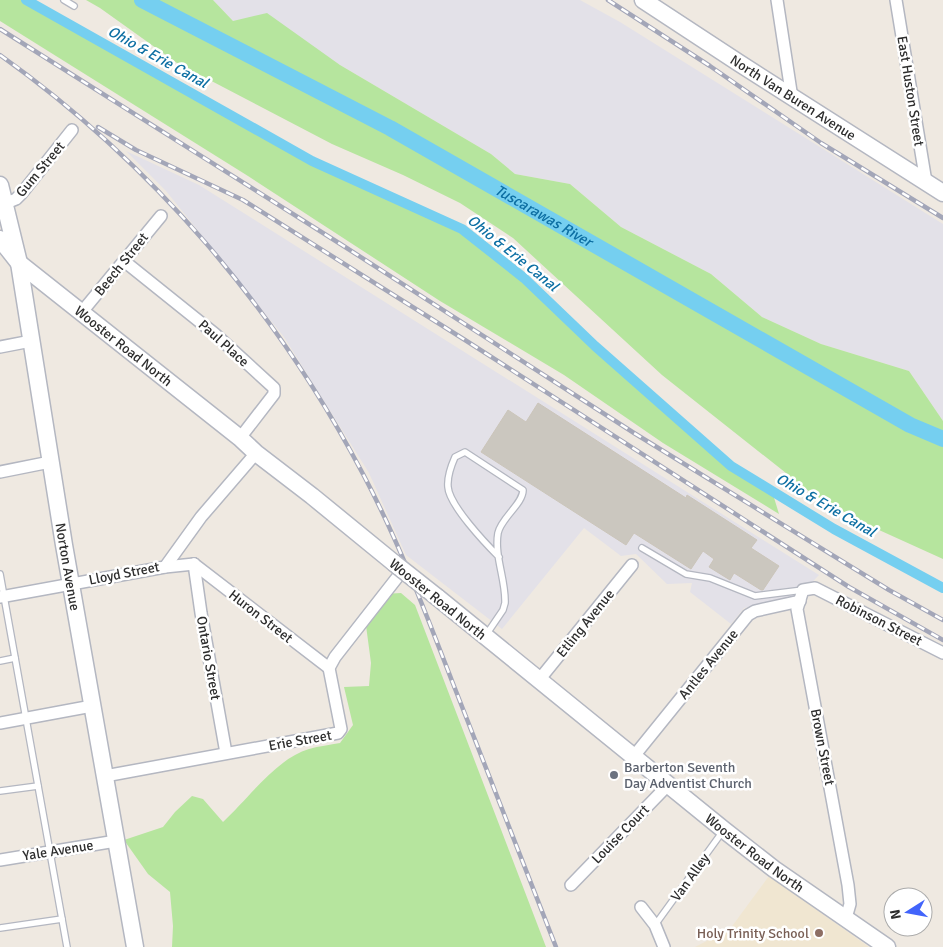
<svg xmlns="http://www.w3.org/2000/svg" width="943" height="947" viewBox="0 0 943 947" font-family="Signika,sans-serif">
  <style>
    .industrial { fill: #e3e1e8 }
    .education { fill: #f0e6d1 }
    .green { fill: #b6e59e }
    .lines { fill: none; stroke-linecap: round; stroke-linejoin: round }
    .canal { stroke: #75cff0; stroke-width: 10 }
    .river { stroke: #75cff0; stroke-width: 16 }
    .building { fill: #cbc7bf; stroke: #cbc5ba }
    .lane-casing { stroke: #b4b7c1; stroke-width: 8 }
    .street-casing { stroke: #b4b7c1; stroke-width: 14 }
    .secondary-casing { stroke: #b4b7c1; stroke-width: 19 }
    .lane { stroke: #fff; stroke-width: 5.5 }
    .street { stroke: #fff; stroke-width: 11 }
    .secondary { stroke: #fff; stroke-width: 16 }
    .rail-casing { stroke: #a3a6b8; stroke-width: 4.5 }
    .rail { stroke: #fff; stroke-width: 2.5; stroke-dasharray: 8; stroke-linecap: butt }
    .secondary-bridge-casing { stroke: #b4b7c1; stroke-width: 19; stroke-linecap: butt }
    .secondary-bridge { stroke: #fff; stroke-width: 16 }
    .worship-dot { fill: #6b7280; stroke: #fff; stroke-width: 2 }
    .education-dot { fill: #8d6e63; stroke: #fff; stroke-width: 2 }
    .labels { text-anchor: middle; stroke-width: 5; stroke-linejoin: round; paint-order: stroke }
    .street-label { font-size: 14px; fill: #2e2e2e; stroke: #fff }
    .worship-label { font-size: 14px; fill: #5b616d; stroke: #fff; text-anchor: start }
    .education-label { font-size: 14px; fill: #785e54; stroke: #fff; text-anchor: end }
    .water-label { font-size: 15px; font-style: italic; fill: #0d6fa3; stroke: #fff }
  </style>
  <rect width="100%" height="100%" fill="#efe9e1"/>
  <!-- industrial -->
  <g class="industrial">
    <polygon points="213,0 580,0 620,22 943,224 943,421 909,371 821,344 762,317 711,274 621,227 570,184 515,174 491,154 340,65 303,40 233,21"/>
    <polygon points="126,151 199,185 819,575 798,597 744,608 731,624 690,592 692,583 667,584 636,554 621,556 584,528 502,629 406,555 369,473 284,337 166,191"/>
  </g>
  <!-- education -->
  <polygon class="education" points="769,876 869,947 695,947 730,929"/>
  <!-- green -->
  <g class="green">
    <polygon points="0,0 25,0 312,161 462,229 731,466 772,491 779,514 663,443 564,375 440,301 248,176 0,21"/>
    <polygon points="86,0 213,0 233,21 267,13 340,65 491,154 515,174 570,184 621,227 711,274 762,317 821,344 909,371 943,421 943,559 868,525 815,496 662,375 513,238 460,203 403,175 332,144 177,63 100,8"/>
    <path d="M401 593 415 605 546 947H172L173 926 170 892 148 874 124 840 163 827 175 812 192 796 203 799 223 822C248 799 277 758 309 749 319 746 330 745 340 743L353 725 344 687 369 686 371 663 365 618 384 594Z"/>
  </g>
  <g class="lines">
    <!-- canal -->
    <polyline class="canal" points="26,0 312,161 462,229 524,278 595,346 731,466 834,529 943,588"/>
    <!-- river -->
    <path class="river" id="s1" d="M142 0 390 128 910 425 943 439"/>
  </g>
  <!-- building -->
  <polygon class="building" points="538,403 686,498 687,495 757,540 751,548 779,566 763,590 761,590 734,573 730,580 709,567 714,559 703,551 691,569 634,533 626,545 481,452 508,410 526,422"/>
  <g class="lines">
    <!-- lane casing -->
    <g class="lane-casing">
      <g id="lane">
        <polyline points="64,0 74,6"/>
        <polyline points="642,548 686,574 710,578 755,596 803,590"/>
        <polyline points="0,574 67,947"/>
        <path d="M486 635 503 610 505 603C506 580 494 556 498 533 501 518 523 504 523 490L465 452 455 457C451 466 447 477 448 487 449 505 486 544 499 557"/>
        <polyline points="0,661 15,658"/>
        <polyline points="0,791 38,786"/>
        <polyline points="655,925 723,831"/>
        <polyline points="0,928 62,919"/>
      </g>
    </g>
    <!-- street casing -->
    <g class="street-casing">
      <g id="street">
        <polyline points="777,0 792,98"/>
        <polyline points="896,0 926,182"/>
        <polyline points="4,204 16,199 22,193 72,130"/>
        <polyline points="124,261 215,334 274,388 274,394 240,438"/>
        <polyline points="81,313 161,216"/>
        <polyline points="0,347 31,341"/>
        <polyline points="0,472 50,462"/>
        <polyline points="194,564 201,613 226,753"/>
        <polyline points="194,564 329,668"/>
        <polyline points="165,567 194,564"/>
        <polyline points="0,597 165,567 201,517 256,453"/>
        <polyline points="539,680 632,565"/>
        <polyline points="0,723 92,706"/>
        <polyline points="634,756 748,615 755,611 800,601"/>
        <polyline points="105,776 338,733 341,729 329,668 335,657 403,570"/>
        <polyline points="0,860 116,841"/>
        <polyline points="571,885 669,784"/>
        <polyline points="641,907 655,925 664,947"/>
        <polyline points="846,918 850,904 848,885 797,609 803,590 815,588 943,653"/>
      </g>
    </g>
    <!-- secondary casing -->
    <g class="secondary-casing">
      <g id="secondary">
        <path id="s2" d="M643 0 739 63 943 193"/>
        <path id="s3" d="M0 185 19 263 64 545 135 947"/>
        <path id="s4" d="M0 239 19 263 240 438 256 453 312 496 394 563"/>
        <path id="s5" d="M437 597 724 830 774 869 887 947"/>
      </g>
    </g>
    <!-- lane -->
    <use href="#lane" class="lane"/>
    <!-- street -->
    <use href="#street" class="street"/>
    <!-- secondary -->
    <use href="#secondary" class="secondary"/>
    <!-- rail casing -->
    <g class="rail-casing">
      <g id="rail">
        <polyline points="608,0 710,66 821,143 943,218"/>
        <polyline points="0,29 342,245 634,433 889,590 943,620"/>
        <path d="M0 55C152 163 276 309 363 474 398 540 425 611 452 681 487 770 521 858 556 947"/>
        <polyline points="98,127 136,150 243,200 465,340 849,587 943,640"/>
      </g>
    </g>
    <!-- rail -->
    <use href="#rail" class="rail"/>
    <!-- secondary-bridge casing -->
    <g class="secondary-bridge-casing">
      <polyline id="secondary-bridge" points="394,563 437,597"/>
    </g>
    <!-- secondary-bridge -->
    <use href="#secondary-bridge" class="secondary-bridge"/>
  </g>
  <!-- markers -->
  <circle class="worship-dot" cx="614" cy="775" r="5"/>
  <circle class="education-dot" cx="819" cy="933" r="5"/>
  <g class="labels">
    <!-- street labels -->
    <g class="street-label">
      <text transform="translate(911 91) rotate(81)" y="5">East Huston Street</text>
      <text dy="5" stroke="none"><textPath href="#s2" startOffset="179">North Van Buren Avenue</textPath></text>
      <text transform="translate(40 169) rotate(-50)" y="5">Gum Street</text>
      <text transform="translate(121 264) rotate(-51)" y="5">Beech Street</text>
      <text transform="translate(224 343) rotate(42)" y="5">Paul Place</text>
      <text dy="5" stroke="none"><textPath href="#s4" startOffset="164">Wooster Road North</textPath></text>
      <text dy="5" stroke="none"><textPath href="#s3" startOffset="388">Norton Avenue</textPath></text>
      <text transform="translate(124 573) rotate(-11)" y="5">Lloyd Street</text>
      <text transform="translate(438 599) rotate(39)" y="5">Wooster Road North</text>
      <text transform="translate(261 616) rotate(38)" y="5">Huron Street</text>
      <text transform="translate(879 620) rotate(27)" y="5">Robinson Street</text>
      <text transform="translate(585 623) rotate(-51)" y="5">Etling Avenue</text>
      <text transform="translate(209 658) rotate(80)" y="5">Ontario Street</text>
      <text transform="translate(708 664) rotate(-51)" y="5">Antles Avenue</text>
      <text transform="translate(300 740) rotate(-10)" y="5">Erie Street</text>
      <text transform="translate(823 747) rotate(79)" y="5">Brown Street</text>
      <text transform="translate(620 834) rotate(-46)" y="5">Louise Court</text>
      <text transform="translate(58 850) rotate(-9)" y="5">Yale Avenue</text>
      <text dy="5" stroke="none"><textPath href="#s5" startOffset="408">Wooster Road North</textPath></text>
      <text transform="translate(690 877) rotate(-54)" y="5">Van Alley</text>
    </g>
    <!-- worship labels -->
    <g class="worship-label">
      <text x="624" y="772">Barberton Seventh<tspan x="624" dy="16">Day Adventist Church</tspan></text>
    </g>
    <!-- education labels -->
    <g class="education-label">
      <text x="809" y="938">Holy Trinity School</text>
    </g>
    <!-- water labels -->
    <g class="water-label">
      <text transform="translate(158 57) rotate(29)" y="5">Ohio &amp; Erie Canal</text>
      <text dy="5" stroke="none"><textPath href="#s1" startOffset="456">Tuscarawas River</textPath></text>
      <text transform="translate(513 253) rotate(39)" y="5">Ohio &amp; Erie Canal</text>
      <text transform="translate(826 505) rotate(30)" y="5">Ohio &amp; Erie Canal</text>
    </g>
  </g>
  <!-- north arrow -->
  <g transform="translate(908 912) rotate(259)"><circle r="24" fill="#ffffff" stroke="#ababab"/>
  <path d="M0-4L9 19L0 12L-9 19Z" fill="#4264fb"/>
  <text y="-8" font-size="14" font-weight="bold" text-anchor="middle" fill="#2e2e2e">N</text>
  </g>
</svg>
